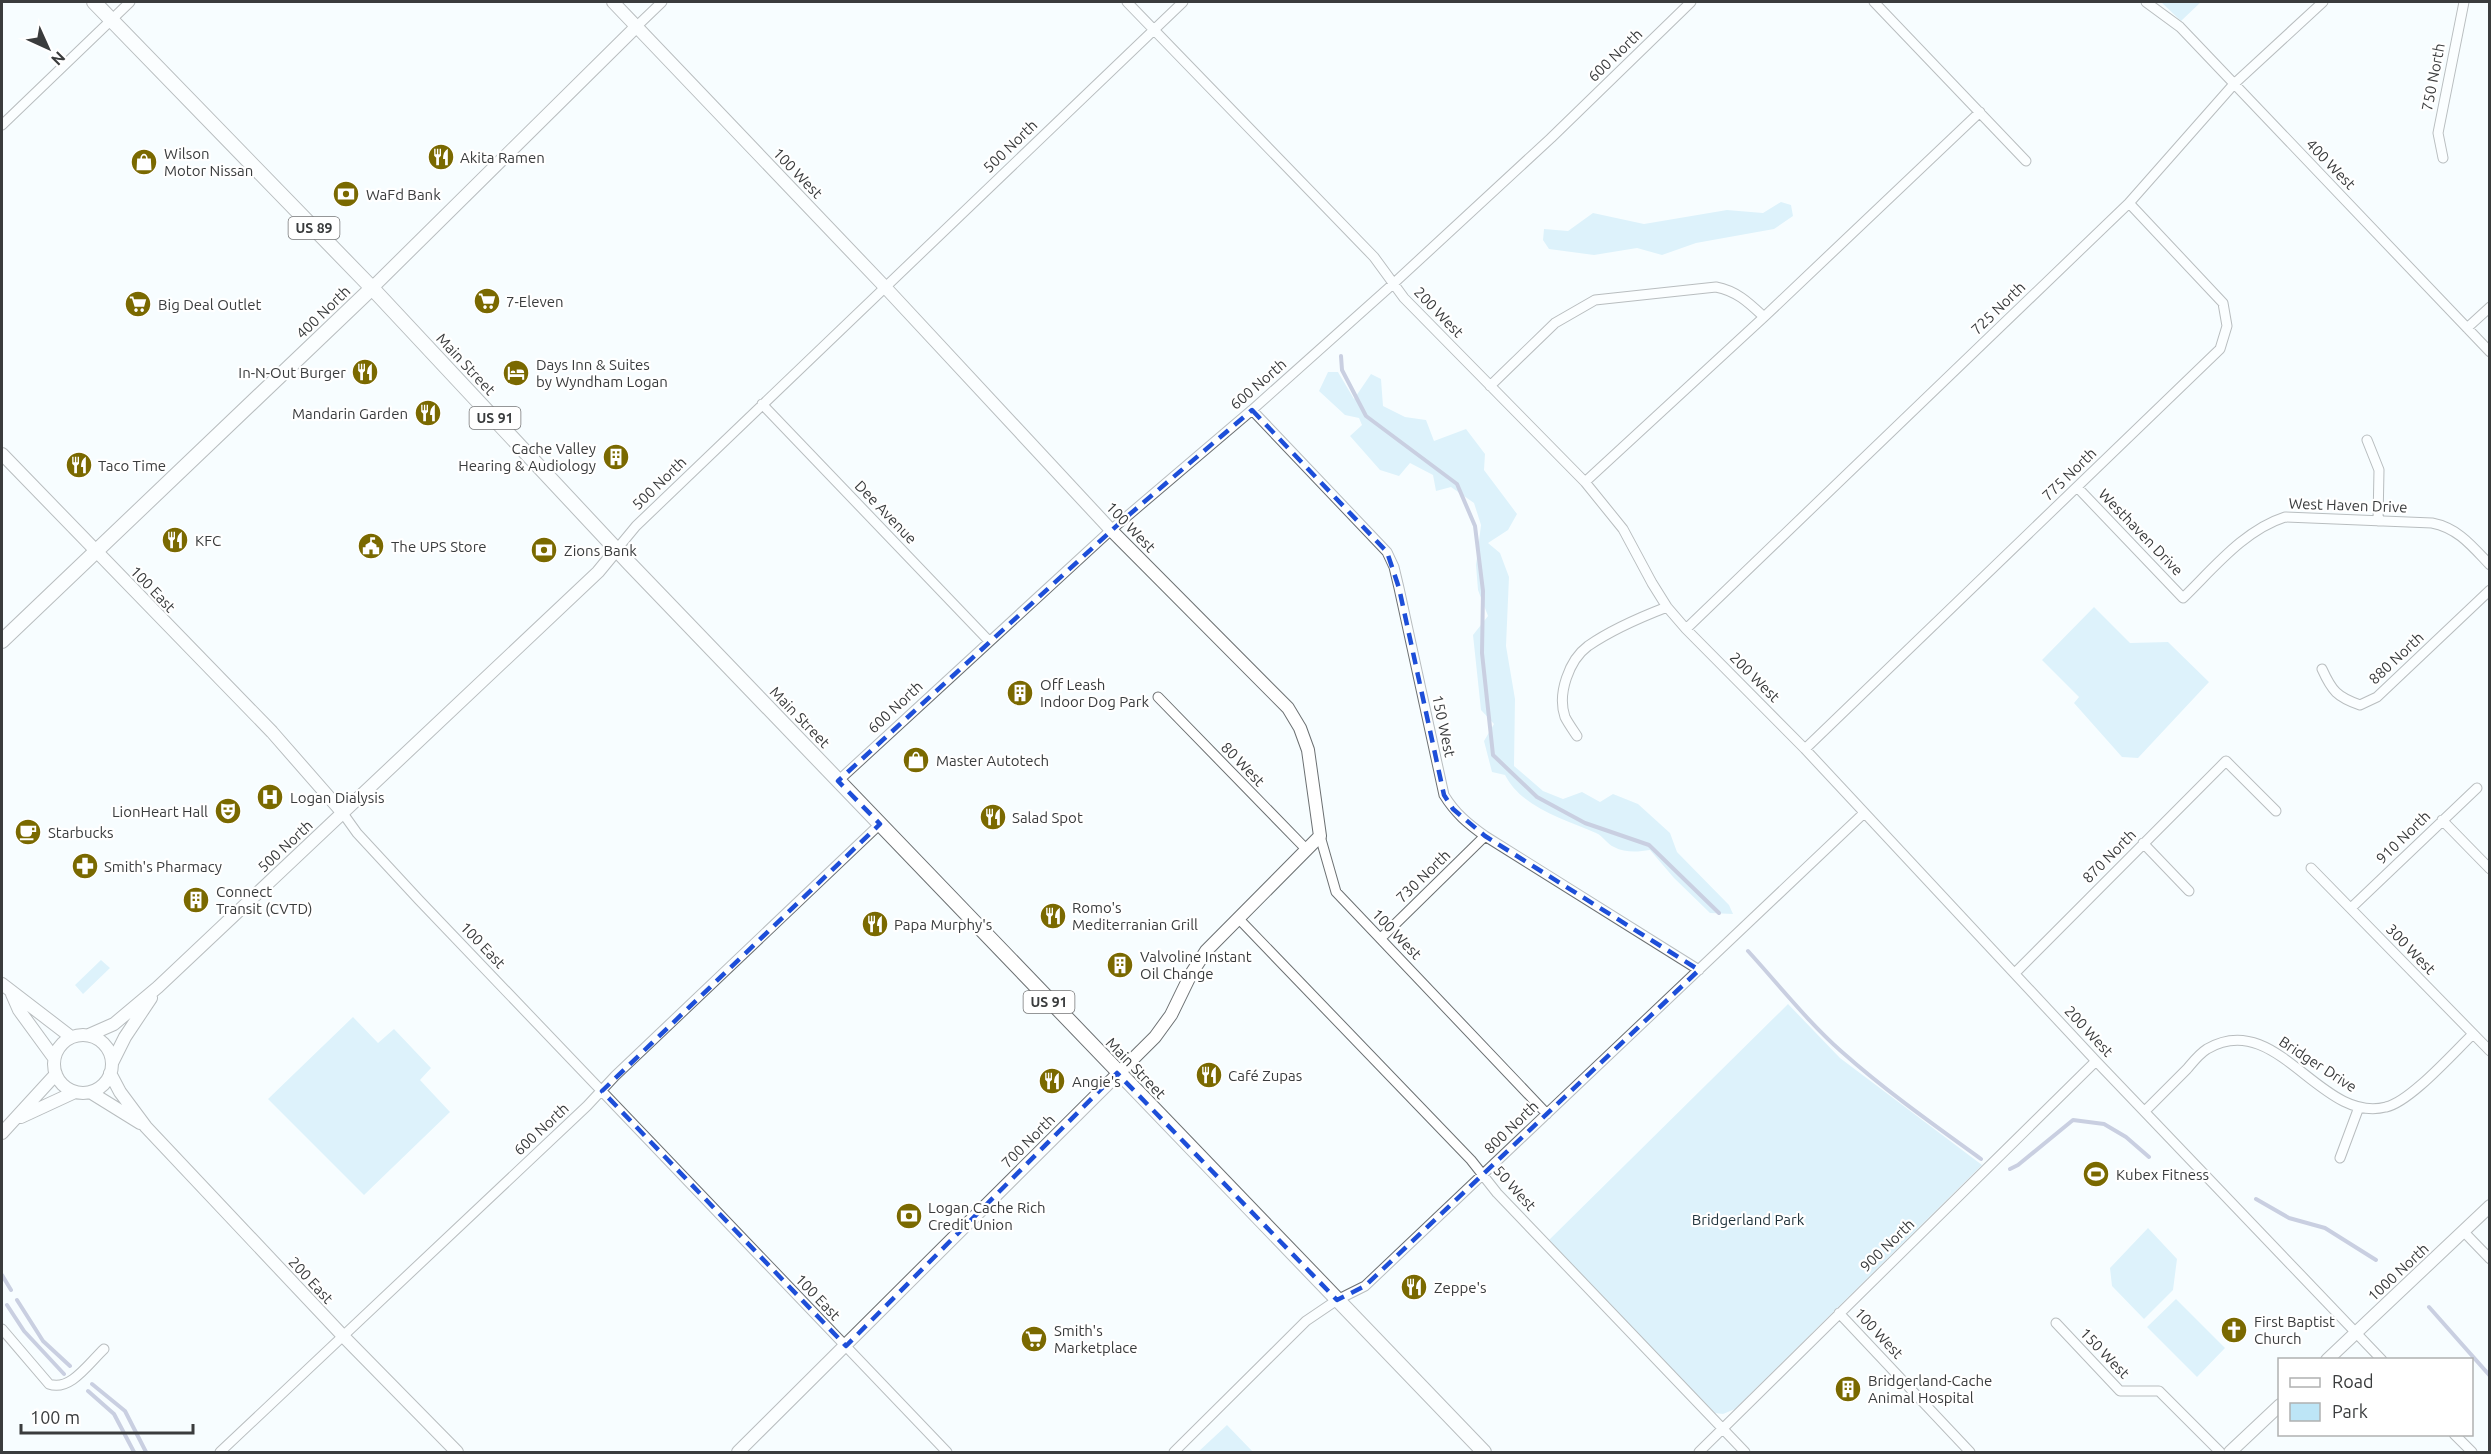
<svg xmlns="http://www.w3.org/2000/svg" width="2491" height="1454" viewBox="0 0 2491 1454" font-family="Ubuntu,sans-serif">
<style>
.green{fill:#bde5f6}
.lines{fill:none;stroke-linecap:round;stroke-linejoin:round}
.stream{stroke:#9198bc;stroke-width:4}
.street-casing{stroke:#6c7072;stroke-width:11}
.secondary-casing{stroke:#6c7072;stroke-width:14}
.primary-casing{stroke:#6c7072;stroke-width:16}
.street{stroke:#fff;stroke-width:9}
.secondary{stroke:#fff;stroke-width:12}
.primary{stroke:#fff;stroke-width:14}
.marked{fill:none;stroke:#1d4ed8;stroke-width:4.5;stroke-dasharray:12 8;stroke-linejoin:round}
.labels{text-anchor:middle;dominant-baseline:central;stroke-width:4.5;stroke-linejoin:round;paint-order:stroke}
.shield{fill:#fff;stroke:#757677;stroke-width:1.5}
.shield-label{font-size:14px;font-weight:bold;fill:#3a3c3d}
.street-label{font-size:15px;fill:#3a3c3d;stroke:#fff}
.poi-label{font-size:15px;fill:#3a3c3d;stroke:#fff;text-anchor:start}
.park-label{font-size:15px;fill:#1e323b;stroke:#fff}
</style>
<rect width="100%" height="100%" fill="#f7fdff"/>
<path class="green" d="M 2161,2 L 2201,2 L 2181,21 Z
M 1781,202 L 1791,205 L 1793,216 L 1774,229 L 1696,243 L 1662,255 L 1637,248 L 1594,255 L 1549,249 L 1543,240 L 1544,229 L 1568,231 L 1593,213 L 1644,224 L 1727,210 L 1763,213 Z
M 1328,372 L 1338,372 L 1354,399 L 1371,374 L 1381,379 L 1383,406 L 1405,417 L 1426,420 L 1434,441 L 1466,429 L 1485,454 L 1484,470 L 1517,514 L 1508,530 L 1488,543 L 1500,553 L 1509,577 L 1506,646 L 1515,699 L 1514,766 L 1543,791 L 1563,799 L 1582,792 L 1600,802 L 1613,794 L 1638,804 L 1670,833 L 1677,852 L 1729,905 L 1733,914 L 1710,913 L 1674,878 L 1650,850 C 1638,852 1625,853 1614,847 C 1607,844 1603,836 1596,833 C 1564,819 1522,808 1505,775 L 1492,772 L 1484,741 L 1494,724 L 1481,710 L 1473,635 L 1488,616 L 1478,590 L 1476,565 L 1481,525 L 1474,503 L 1451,487 L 1436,491 L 1433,475 L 1410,463 L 1399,476 L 1380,470 L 1350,436 L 1362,425 L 1359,418 L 1345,415 L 1319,391 Z
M 2094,607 L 2130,643 L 2168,642 L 2209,682 L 2138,758 L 2122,757 L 2074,703 L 2079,697 L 2042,660 Z
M 101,960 L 110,968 L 83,994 L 75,985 Z
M 1788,1004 L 1840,1058 L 1982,1165 L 1735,1409 L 1723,1414 L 1715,1413 L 1548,1241 Z
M 353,1017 L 378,1043 L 394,1029 L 431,1068 L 420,1080 L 450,1112 L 364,1195 L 268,1099 Z
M 2148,1228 L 2177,1259 L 2173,1290 L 2144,1319 L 2112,1286 L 2110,1268 Z
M 2176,1299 L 2225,1348 L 2197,1377 L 2147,1327 Z
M 1227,1425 L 1253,1452 L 1198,1452 Z"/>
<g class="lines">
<path class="stream" d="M 1341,356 L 1342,370 L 1366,416 L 1457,484 L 1475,526 L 1483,591 L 1482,653 L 1493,755 L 1537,797 L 1585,823 L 1649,845 L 1719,913
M 1748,951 C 1779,985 1808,1022 1842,1052 C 1886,1091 1934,1125 1981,1159
M 2010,1169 L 2018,1165 L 2073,1120 L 2104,1124 L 2126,1137 L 2149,1157
M 2256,1199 L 2289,1218 L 2325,1228 L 2376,1260
M 2,1275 L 11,1290
M 17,1300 L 43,1341 L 70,1366
M 7,1305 L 24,1331 L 64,1374
M 2429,1307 L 2490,1376
M 92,1384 L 125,1411 L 146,1452
M 88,1391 L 114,1414 L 134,1452"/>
<defs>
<path id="street" d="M 1127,2 L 1374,257 L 1404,298 L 1585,482 L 1623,529 L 1652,583 L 1667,607 L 1686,629 L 1805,749 L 2096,1061 L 2382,1360
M 1874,2 L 2026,161
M 2146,2 L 2180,27 L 2490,352
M 637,26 L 662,2
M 2,125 L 130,2
M 2443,158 L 2438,133 L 2464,2
M 2467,328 L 2490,307
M 1490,386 L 1555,323 L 1595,300 L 1716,287 C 1737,291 1749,303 1764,317
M 762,404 L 989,641
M 1252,410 L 1387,552 L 1394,567 L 1399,588 L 1444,795 C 1455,813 1468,824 1485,836 L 1699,970
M 2367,440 L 2379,470 L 2378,521
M 1585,482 L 1764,317 L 1980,112
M 2077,487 L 2183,598 C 2213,569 2244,530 2285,517 L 2432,523 C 2458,528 2472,546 2490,565
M 617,549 L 636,526 L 1183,2
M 1686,629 L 2129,203 L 2234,84 L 2323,2
M 2322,669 C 2332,691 2337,697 2360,705 L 2377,697 L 2490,590
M 1158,697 L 1307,850
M 1577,736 C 1573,730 1568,723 1565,717 C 1557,694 1569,660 1588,646 C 1611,630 1641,617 1667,607
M 1805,749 L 2220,349 L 2227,326 L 2223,303 L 2129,203
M 838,781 L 1111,530 L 1252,410 L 1393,284 L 1551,138 L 1691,2
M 342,812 L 357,833 L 419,900 L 947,1452
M 2442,820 L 2490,869
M 1320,836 L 1336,892 L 1547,1114
M 2143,843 L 2189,891
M 2311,868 L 2490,1051
M 2351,908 L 2477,788
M 1238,918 L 1471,1160 L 1497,1193 L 1745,1452
M 1381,938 L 1485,836
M 2015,973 L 2226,761 L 2276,811
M 2145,1111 C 2159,1097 2173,1083 2187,1069 C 2193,1062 2199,1054 2207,1049 C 2277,1008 2320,1124 2386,1107 C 2410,1102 2454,1052 2473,1034
M 2340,1158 L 2359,1107
M 2463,1231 L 2490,1259
M 1839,1313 L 1970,1452
M 2056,1323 L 2120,1391 L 2159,1391 L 2220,1452
M 2,1329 L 49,1384 C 70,1392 89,1363 104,1349
M 2454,1434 L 2472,1452
M 220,1452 L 587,1106 L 615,1076 L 880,824
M 1174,1452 L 1306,1321 L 1337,1300 L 1365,1286 L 1863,814
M 1699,1452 L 2096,1061"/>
<path id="secondary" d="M 613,2 L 885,287 L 1111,530 L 1288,708 L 1300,728 L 1308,750 L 1320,836 L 1206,951 L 1191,974 L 1171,1015 L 1155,1037 L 738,1452
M 372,288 L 637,26
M 2,454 L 272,732 L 342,812
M 2,984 L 71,1037
M 12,994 L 19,1010 L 54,1058
M 89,1035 L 114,1024 L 158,987 L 598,572 L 617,549
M54 1064a29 29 0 1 1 58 0a29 29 0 1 1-58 0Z
M 112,1063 L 125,1037 L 151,998
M 110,1073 L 120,1092 L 146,1127 L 344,1337 L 457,1452
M 90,1092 L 140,1123
M 21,1117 L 75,1092
M 2,1133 L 56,1074
M 2327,1360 L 2490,1206
M 2230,1452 L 2280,1405"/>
<path id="primary" d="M 94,2 L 372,288 L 630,564 L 1484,1452
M 2,641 L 372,288"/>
</defs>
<use href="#street" class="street-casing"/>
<use href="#secondary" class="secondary-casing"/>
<use href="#primary" class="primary-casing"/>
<use href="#street" class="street"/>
<use href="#secondary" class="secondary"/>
<use href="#primary" class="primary"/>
</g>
<path d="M0 0H2491V1454H0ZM 1252,410 L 1387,552 L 1399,588 L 1444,795 L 1453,809 L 1485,836 L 1699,970 L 1365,1286 L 1337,1300 L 1117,1073 L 846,1346 L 602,1091 L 880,824 L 838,781 L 1123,520 Z" fill="#f7fdff" fill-opacity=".55" fill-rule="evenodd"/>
<path class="marked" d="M 1252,410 L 1387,552 L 1399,588 L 1444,795 L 1453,809 L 1485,836 L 1699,970 L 1365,1286 L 1337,1300 L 1117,1073 L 846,1346 L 602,1091 L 880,824 L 838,781 L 1123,520 Z"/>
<defs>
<symbol id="restaurant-disc" viewBox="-11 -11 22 22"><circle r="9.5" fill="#7a6900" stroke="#fff"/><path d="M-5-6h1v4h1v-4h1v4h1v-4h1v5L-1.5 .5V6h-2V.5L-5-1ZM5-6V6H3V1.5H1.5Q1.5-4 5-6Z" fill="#fff"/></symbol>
<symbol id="shop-disc" viewBox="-11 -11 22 22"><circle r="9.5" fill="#7a6900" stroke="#fff"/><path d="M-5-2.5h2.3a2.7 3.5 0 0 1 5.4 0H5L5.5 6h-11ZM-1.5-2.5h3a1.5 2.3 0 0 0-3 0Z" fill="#fff"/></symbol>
<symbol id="bank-disc" viewBox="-11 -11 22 22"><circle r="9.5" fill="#7a6900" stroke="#fff"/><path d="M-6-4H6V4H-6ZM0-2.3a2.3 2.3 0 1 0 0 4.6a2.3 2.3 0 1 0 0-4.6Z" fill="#fff"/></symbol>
<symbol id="supermarket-disc" viewBox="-11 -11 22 22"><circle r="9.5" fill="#7a6900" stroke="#fff"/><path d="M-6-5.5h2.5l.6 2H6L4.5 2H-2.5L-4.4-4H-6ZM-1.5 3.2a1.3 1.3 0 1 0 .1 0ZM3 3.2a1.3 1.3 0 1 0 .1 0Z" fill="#fff"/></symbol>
<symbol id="hotel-disc" viewBox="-11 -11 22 22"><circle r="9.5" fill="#7a6900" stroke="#fff"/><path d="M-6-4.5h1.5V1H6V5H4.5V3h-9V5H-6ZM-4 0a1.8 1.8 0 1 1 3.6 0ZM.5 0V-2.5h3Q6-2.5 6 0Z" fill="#fff"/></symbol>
<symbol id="building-disc" viewBox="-11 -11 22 22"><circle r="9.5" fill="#7a6900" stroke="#fff"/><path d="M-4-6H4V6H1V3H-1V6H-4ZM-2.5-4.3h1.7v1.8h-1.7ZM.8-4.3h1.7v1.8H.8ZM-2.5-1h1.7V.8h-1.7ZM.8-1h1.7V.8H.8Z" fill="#fff"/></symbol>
<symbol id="civic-disc" viewBox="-11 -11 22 22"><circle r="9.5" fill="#7a6900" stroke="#fff"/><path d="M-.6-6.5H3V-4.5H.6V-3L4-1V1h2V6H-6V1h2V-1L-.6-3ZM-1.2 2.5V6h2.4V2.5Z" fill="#fff"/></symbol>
<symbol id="hospital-disc" viewBox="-11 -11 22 22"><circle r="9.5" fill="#7a6900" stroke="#fff"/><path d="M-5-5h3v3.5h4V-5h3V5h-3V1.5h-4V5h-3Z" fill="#fff"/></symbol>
<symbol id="theatre-disc" viewBox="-11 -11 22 22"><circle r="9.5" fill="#7a6900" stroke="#fff"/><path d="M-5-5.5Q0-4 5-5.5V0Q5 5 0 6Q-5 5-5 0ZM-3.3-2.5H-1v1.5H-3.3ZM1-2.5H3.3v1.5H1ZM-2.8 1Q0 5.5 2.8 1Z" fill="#fff"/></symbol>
<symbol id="cafe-disc" viewBox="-11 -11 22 22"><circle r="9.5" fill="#7a6900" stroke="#fff"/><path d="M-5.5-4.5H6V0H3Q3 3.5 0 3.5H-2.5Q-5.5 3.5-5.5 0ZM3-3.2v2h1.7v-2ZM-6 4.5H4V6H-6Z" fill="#fff"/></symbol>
<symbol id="pharmacy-disc" viewBox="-11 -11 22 22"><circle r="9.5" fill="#7a6900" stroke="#fff"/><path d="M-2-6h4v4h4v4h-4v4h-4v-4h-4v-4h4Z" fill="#fff"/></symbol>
<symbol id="stadium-disc" viewBox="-11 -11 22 22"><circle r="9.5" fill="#7a6900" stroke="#fff"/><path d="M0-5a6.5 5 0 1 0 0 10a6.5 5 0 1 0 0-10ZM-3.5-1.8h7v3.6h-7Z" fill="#fff"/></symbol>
<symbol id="church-disc" viewBox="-11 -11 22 22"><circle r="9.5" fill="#7a6900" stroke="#fff"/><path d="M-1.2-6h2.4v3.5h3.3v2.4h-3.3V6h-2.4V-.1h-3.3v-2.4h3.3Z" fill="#fff"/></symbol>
</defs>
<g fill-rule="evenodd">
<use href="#restaurant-disc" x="426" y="142" width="30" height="30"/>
<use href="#shop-disc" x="129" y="147" width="30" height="30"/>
<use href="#bank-disc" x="331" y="179" width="30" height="30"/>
<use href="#supermarket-disc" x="472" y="286" width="30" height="30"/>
<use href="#supermarket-disc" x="123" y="289" width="30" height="30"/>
<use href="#restaurant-disc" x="350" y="357" width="30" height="30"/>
<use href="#hotel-disc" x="501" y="358" width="30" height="30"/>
<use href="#restaurant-disc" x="413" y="398" width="30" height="30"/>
<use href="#building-disc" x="601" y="442" width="30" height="30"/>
<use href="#restaurant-disc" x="64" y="450" width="30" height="30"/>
<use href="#restaurant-disc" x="160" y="525" width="30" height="30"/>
<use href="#civic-disc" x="356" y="531" width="30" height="30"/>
<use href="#bank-disc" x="529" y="535" width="30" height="30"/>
<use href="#building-disc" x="1005" y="678" width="30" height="30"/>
<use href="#shop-disc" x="901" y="745" width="30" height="30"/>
<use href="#hospital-disc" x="255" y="782" width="30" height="30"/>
<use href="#theatre-disc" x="213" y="796" width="30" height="30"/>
<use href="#restaurant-disc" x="978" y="802" width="30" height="30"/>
<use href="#cafe-disc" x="13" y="817" width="30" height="30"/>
<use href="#pharmacy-disc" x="70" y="851" width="30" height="30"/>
<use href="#building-disc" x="181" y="885" width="30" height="30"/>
<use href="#restaurant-disc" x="1038" y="901" width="30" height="30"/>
<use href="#restaurant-disc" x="860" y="909" width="30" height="30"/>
<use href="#building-disc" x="1105" y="950" width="30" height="30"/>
<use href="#restaurant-disc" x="1194" y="1060" width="30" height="30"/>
<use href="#restaurant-disc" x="1037" y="1066" width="30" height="30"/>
<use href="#stadium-disc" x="2081" y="1159" width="30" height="30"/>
<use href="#bank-disc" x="894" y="1201" width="30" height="30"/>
<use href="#restaurant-disc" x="1399" y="1272" width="30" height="30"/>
<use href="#church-disc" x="2219" y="1315" width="30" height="30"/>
<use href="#supermarket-disc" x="1019" y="1324" width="30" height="30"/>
<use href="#building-disc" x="1833" y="1374" width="30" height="30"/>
</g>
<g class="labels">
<g class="shield">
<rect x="288.5" y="217" width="51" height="22" rx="4.5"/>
<rect x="469.5" y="407" width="51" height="22" rx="4.5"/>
<rect x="1023.5" y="991" width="51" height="22" rx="4.5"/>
</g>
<g class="shield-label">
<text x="314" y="228">US 89</text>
<text x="495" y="418">US 91</text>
<text x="1049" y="1002">US 91</text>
</g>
<g class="street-label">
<text transform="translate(1615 55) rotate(-44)">600 North</text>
<text transform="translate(2433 77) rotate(-79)">750 North</text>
<text transform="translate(1010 146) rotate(-44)">500 North</text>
<text transform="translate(2331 164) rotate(46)">400 West</text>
<text transform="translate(798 173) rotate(46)">100 West</text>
<text transform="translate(1998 308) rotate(-44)">725 North</text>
<text transform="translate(323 312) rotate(-44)">400 North</text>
<text transform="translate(1439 312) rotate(46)">200 West</text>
<text transform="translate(466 364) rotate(47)">Main Street</text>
<text transform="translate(1258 384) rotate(-41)">600 North</text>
<text transform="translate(2069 474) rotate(-44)">775 North</text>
<text transform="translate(659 483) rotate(-44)">500 North</text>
<text transform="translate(2348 505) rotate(2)">West Haven Drive</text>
<text transform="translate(886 512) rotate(46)">Dee Avenue</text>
<text transform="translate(1131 527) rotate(46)">100 West</text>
<text transform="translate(2141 532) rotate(46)">Westhaven Drive</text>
<text transform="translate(153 589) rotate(46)">100 East</text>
<text transform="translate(2396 658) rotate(-43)">880 North</text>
<text transform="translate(1755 677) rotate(45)">200 West</text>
<text transform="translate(895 707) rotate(-43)">600 North</text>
<text transform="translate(800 717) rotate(46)">Main Street</text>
<text transform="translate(1444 726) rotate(78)">150 West</text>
<text transform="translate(1243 764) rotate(46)">80 West</text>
<text transform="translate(2403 837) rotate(-44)">910 North</text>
<text transform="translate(285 846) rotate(-43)">500 North</text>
<text transform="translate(2109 856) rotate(-45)">870 North</text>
<text transform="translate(1423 876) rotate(-44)">730 North</text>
<text transform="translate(1397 934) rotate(46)">100 West</text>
<text transform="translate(483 945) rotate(46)">100 East</text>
<text transform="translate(2411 949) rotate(46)">300 West</text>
<text transform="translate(2089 1031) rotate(47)">200 West</text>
<text transform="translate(2318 1064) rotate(33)">Bridger Drive</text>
<text transform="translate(1136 1068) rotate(46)">Main Street</text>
<text transform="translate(1511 1127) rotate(-44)">800 North</text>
<text transform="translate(541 1129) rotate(-43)">600 North</text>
<text transform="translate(1028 1141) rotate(-45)">700 North</text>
<text transform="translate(1515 1188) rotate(48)">50 West</text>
<text transform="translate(1887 1245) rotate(-44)">900 North</text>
<text transform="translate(2398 1272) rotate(-43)">1000 North</text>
<text transform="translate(311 1280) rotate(47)">200 East</text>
<text transform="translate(818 1297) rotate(46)">100 East</text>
<text transform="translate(1879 1333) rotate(47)">100 West</text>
<text transform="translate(2105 1353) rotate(46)">150 West</text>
</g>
<g class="poi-label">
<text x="164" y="153">Wilson<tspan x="164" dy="17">Motor Nissan</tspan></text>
<text x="460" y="157">Akita Ramen</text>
<text x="366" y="194">WaFd Bank</text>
<text x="506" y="301">7-Eleven</text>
<text x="158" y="304">Big Deal Outlet</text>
<text x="536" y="364">Days Inn &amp; Suites<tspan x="536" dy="17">by Wyndham Logan</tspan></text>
<text x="346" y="372" text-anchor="end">In-N-Out Burger</text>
<text x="408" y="413" text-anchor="end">Mandarin Garden</text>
<text x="596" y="448" text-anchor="end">Cache Valley<tspan x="596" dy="17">Hearing &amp; Audiology</tspan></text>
<text x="98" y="465">Taco Time</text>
<text x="195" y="540">KFC</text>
<text x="391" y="546">The UPS Store</text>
<text x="564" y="550">Zions Bank</text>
<text x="1040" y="684">Off Leash<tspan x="1040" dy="17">Indoor Dog Park</tspan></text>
<text x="936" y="760">Master Autotech</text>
<text x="290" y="797">Logan Dialysis</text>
<text x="208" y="811" text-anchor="end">LionHeart Hall</text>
<text x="1012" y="817">Salad Spot</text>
<text x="48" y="832">Starbucks</text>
<text x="104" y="866">Smith's Pharmacy</text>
<text x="216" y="891">Connect<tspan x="216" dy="17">Transit (CVTD)</tspan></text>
<text x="1072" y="907">Romo's<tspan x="1072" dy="17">Mediterranian Grill</tspan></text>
<text x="894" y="924">Papa Murphy's</text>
<text x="1140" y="956">Valvoline Instant<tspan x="1140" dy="17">Oil Change</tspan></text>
<text x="1228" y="1075">Café Zupas</text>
<text x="1072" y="1081">Angie's</text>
<text x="2116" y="1174">Kubex Fitness</text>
<text x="928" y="1207">Logan Cache Rich<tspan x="928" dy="17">Credit Union</tspan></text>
<text x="1434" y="1287">Zeppe's</text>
<text x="2254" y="1321">First Baptist<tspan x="2254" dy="17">Church</tspan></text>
<text x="1054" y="1330">Smith's<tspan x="1054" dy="17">Marketplace</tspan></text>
<text x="1868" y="1380">Bridgerland-Cache<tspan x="1868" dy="17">Animal Hospital</tspan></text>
</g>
<g class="park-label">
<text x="1748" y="1219">Bridgerland Park</text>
</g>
</g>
<rect width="2491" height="1454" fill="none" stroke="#3a3c3d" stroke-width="6"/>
<rect x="2278" y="1358" width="195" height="78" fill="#ffffff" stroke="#b0b1b1" stroke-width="1.5"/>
<rect x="2290" y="1378" width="30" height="9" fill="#ffffff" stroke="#b0b1b1" stroke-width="1.5"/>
<text x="2332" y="1388" font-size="18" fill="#3a3c3d">Road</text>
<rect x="2290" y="1403" width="30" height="18" fill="#bde5f6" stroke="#b0b1b1" stroke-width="1.5"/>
<text x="2332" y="1418" font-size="18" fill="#3a3c3d">Park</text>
<g transform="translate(48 48) rotate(135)" stroke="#ffffff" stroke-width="4.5" paint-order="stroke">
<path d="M0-4.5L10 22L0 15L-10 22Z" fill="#3a3c3d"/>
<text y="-9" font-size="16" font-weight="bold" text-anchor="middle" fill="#3a3c3d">N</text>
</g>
<path d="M21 1424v9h172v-9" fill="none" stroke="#3a3c3d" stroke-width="3"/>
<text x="30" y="1424" font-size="18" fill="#3a3c3d" stroke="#ffffff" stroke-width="4.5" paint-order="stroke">100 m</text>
</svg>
